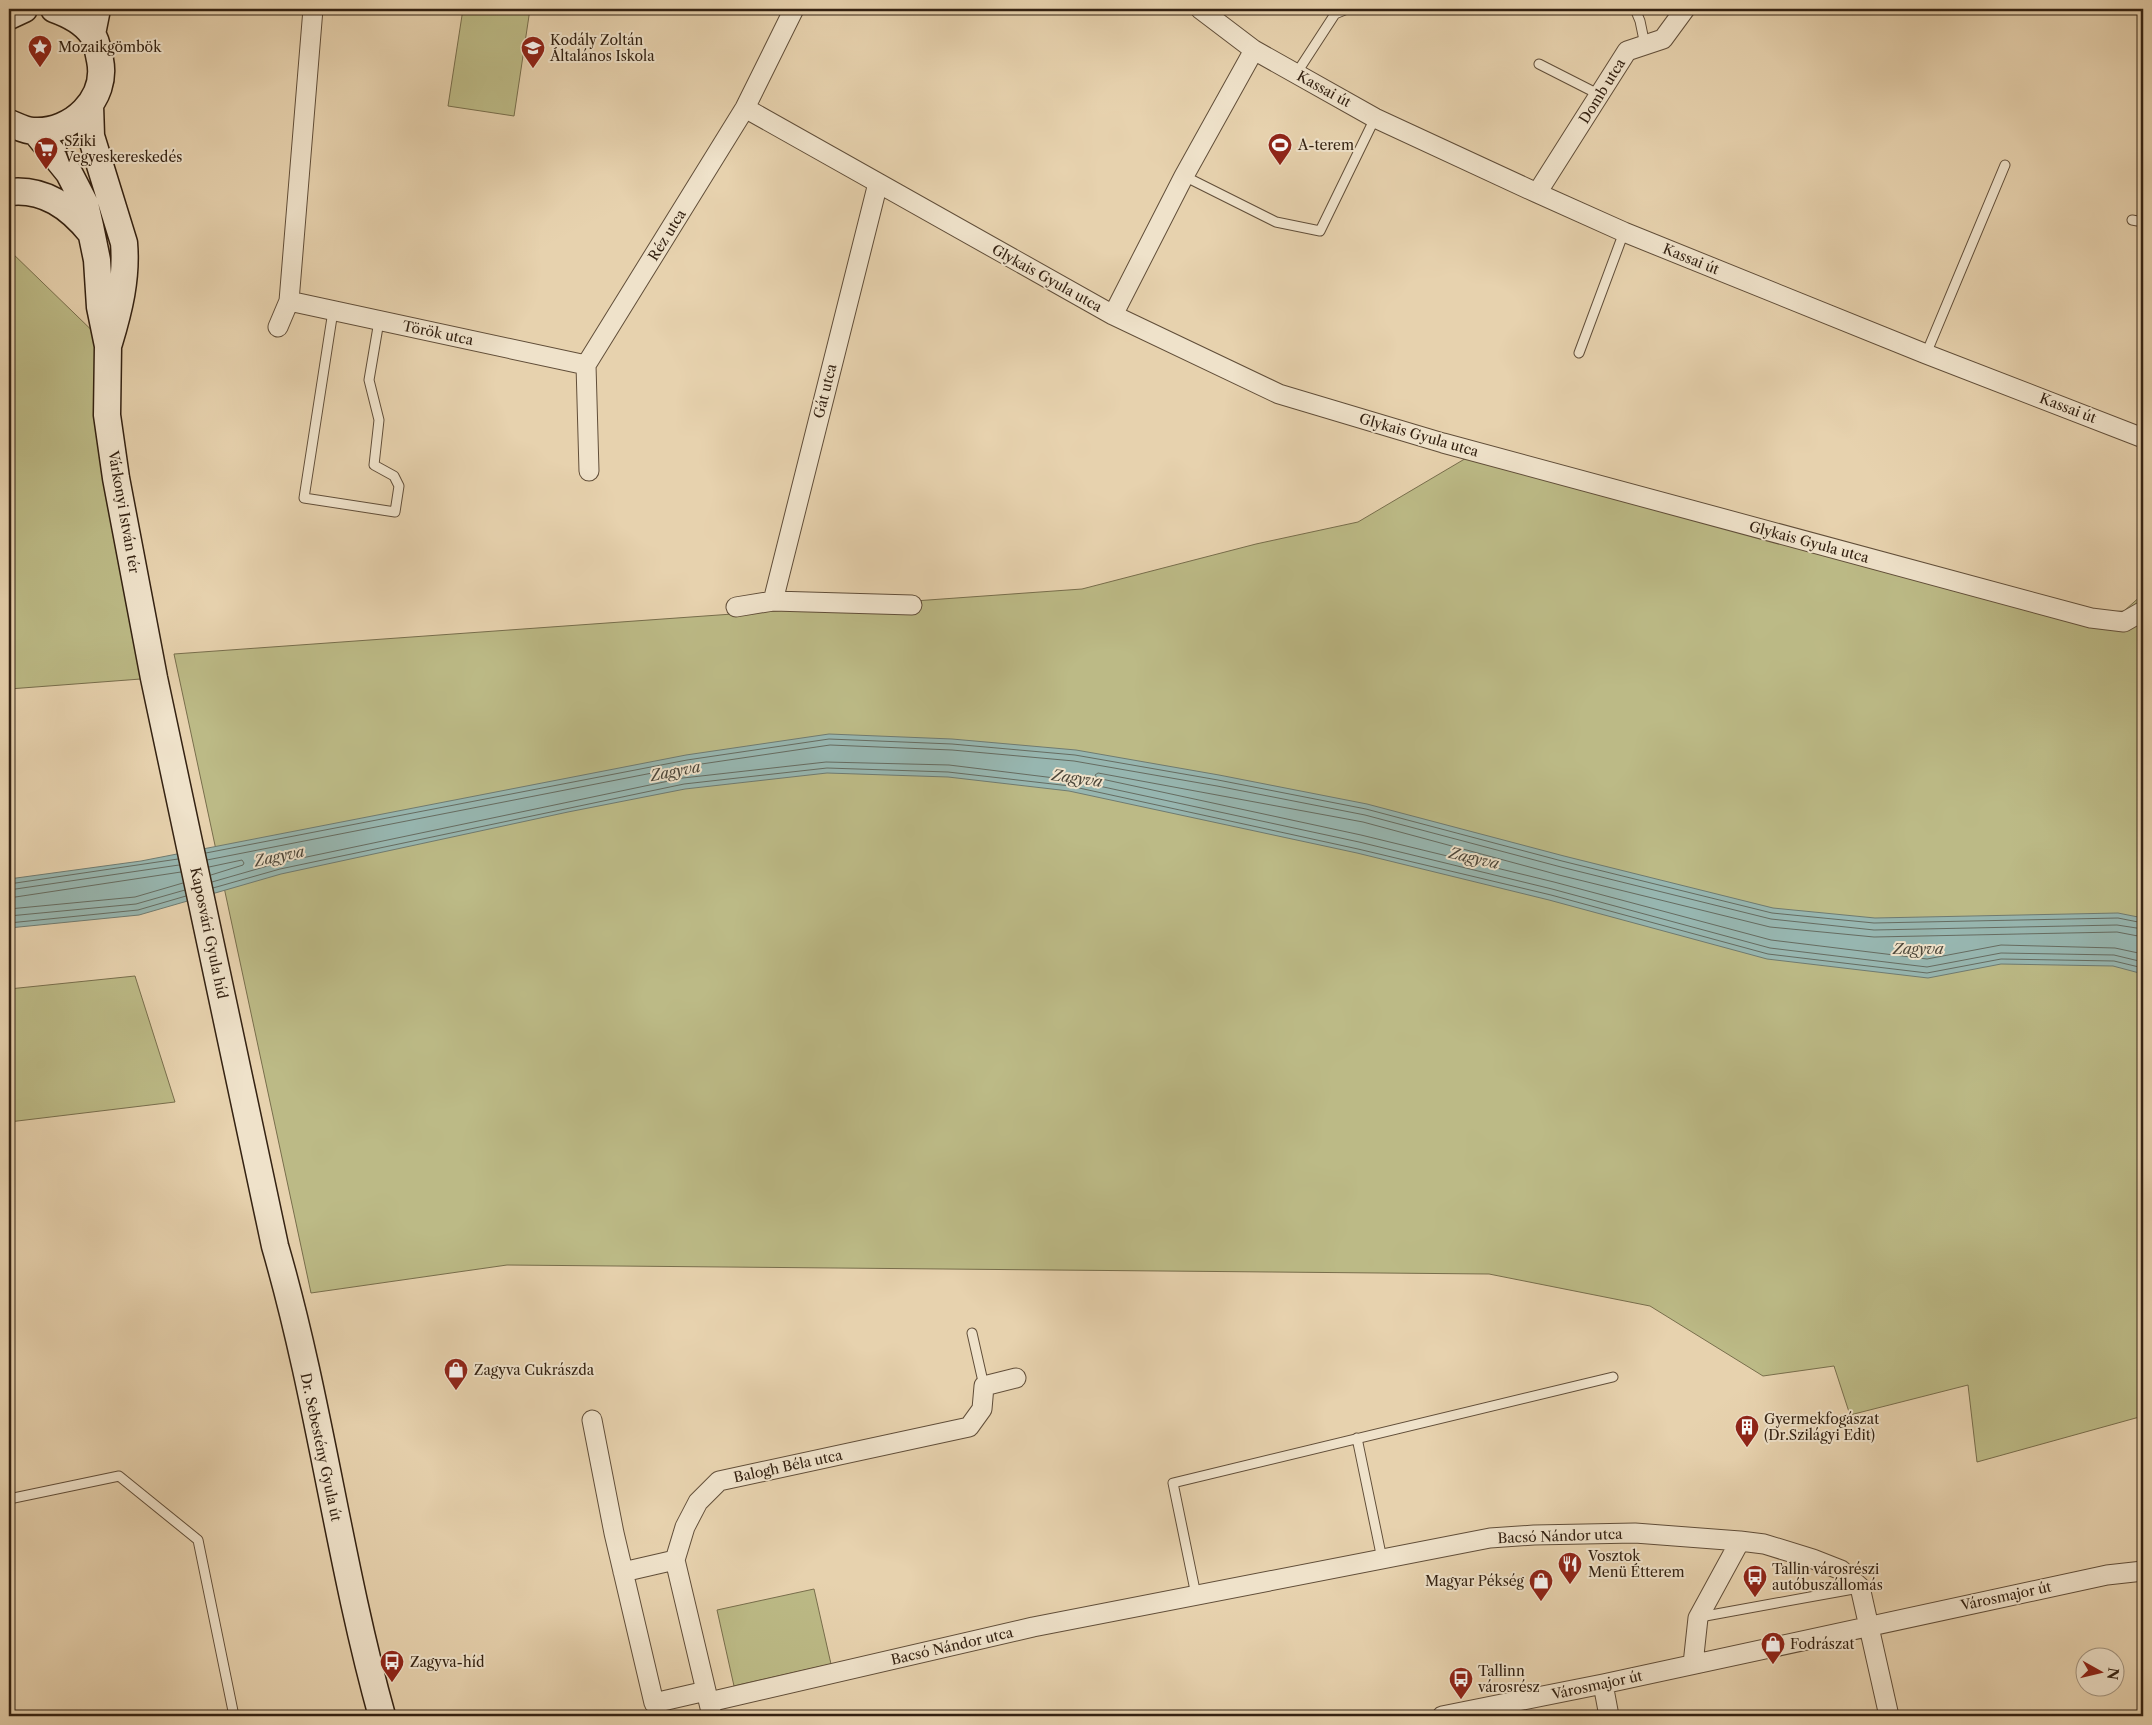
<svg xmlns="http://www.w3.org/2000/svg" width="2152" height="1725" viewBox="0 0 2152 1725" font-family="'Libre Caslon Text',serif">
<style>
.green{fill:#bcba86;stroke:#786e4c}
.water{fill:#97b6b0;stroke:#6f7b71}
.lines{fill:none;stroke-linecap:round;stroke-linejoin:round}
.shore{stroke:#666c61;stroke-width:1}
.lane-casing{stroke:#614e39;stroke-width:11}
.street-casing{stroke:#614e39;stroke-width:21}
.secondary-casing{stroke:#342212;stroke-width:29}
.lane{stroke:#efe2ca;stroke-width:9}
.street{stroke:#efe2ca;stroke-width:19}
.secondary{stroke:#efe2ca;stroke-width:26}
.labels{text-anchor:middle;dominant-baseline:central;stroke-width:4;stroke-linejoin:round;paint-order:stroke}
.poi-label{font-size:14px;fill:#342212;stroke:#efe2ca;text-anchor:start}
.street-label{font-size:14px;fill:#342212;stroke:#efe2ca}
.water-label{font-size:15px;font-style:italic;fill:#4d473a;stroke:#efe2ca}
</style>
<rect width="100%" height="100%" fill="#e7d2ae"/>
<filter id="stains"><feTurbulence type="fractalNoise" baseFrequency=".004" numOctaves="4"/><feColorMatrix values="0 0 0 0 .2 0 0 0 0 .09 0 0 0 0 .02 0 0 0 .5 -.17"/></filter>
<radialGradient id="worn" r=".72"><stop offset=".6" stop-color="#630" stop-opacity="0"/><stop offset="1" stop-color="#630" stop-opacity=".3"/></radialGradient>
<path class="green" d="M 463,9 L 530,9 L 514,116 L 448,106 Z
M 9,250 L 108,346 L 154,678 L 9,689 Z
M 1468,457 L 2087,613 L 2124,611 L 2143,594 L 2143,1416 L 1977,1462 L 1968,1385 L 1850,1415 L 1834,1366 L 1763,1376 L 1650,1306 L 1489,1274 L 507,1265 L 311,1293 L 174,654 L 1082,589 L 1256,544 L 1358,522 Z
M 135,976 L 175,1102 L 9,1122 L 9,989 Z
M 814,1589 L 831,1664 L 734,1686 L 717,1610 Z"/>
<path class="water" d="M 829,734 L 952,739 L 1076,750 L 1219,775 L 1367,804 L 1564,856 L 1773,908 L 1875,918 L 2118,913 L 2143,918 L 2143,974 L 2113,966 L 2001,964 L 1928,978 L 1767,959 L 1549,900 L 1357,853 L 1069,791 L 948,777 L 827,773 L 685,789 L 568,812 L 281,874 L 139,915 L 9,928 L 9,879 L 141,861 L 686,755 Z"/>
<g class="lines">
<path class="shore" d="M 206,853 L 687,760 L 829,739 L 952,744 L 1075,755 L 1218,780 L 1366,809 L 1562,861 L 1772,913 L 1874,923 L 2118,918 L 2143,923
M 207,860 L 688,766 L 830,745 L 952,750 L 1074,761 L 1217,786 L 1365,815 L 1561,867 L 1771,919 L 1874,930 L 2117,925 L 2143,929
M 209,867 L 242,860 L 244,863 L 243,865 L 211,875
M 212,882 L 278,863 L 683,778 L 826,762 L 949,765 L 1071,780 L 1359,842 L 1552,889 L 1770,948 L 1927,967 L 2001,953 L 2114,955 L 2143,962
M 9,884 L 178,859
M 213,888 L 280,869 L 684,784 L 827,768 L 948,772 L 1070,786 L 1358,849 L 1551,895 L 1768,954 L 1927,973 L 2001,959 L 2114,961 L 2143,968
M 9,890 L 179,865
M 9,898 L 181,872
M 9,909 L 135,897 L 183,883
M 9,916 L 136,904 L 185,890
M 9,923 L 138,910 L 186,896
M 2143,937 L 2117,932 L 1874,937 L 1770,927 L 1559,875 L 1363,822 L 1098,773 L 1095,775 L 1097,778 L 1361,835 L 1554,882 L 1771,940 L 1927,959 L 2001,945 L 2115,948 L 2143,954"/>
<defs>
<path id="lane" d="M 1635,9 L 1640,21 L 1645,45
M 1539,64 L 1600,95
M 1296,74 L 1335,14 L 1347,9
M 1184,176 L 1276,222 L 1320,231 L 1375,118
M 2132,220 L 2143,222
M 333,311 L 304,498 L 395,512 L 399,486 L 394,476 L 374,465 L 379,420 L 369,380 L 379,321
M 1579,353 L 1624,232
M 1926,354 L 2005,165
M 972,1333 L 984,1386
M 1357,1438 L 1382,1559
M 9,1499 L 119,1476 L 198,1540 L 234,1716
M 1196,1595 L 1173,1483 L 1613,1377
M 1700,1617 L 1859,1588"/>
<path id="street" d="M 1200,9 L 1254,50 L 1375,118 L 1537,193 L 1624,232 L 1926,354 L 2143,438
M 745,108 L 1113,315 L 1279,394 L 1443,443 L 2091,618 L 2124,622 L 2143,611
M 878,183 L 773,601 L 912,605
M 1537,193 L 1627,51 L 1663,39 L 1685,9
M 289,301 L 586,365
M 1113,315 L 1184,176 L 1254,50
M 278,327 L 289,301 L 313,9
M 589,471 L 586,365 L 745,108 L 794,9
M 736,607 L 773,601
M 592,1420 L 614,1533 L 654,1703 L 706,1691
M 623,1572 L 675,1560
M 1693,1664 L 1698,1618 L 1740,1541
M 1603,1684 L 1609,1716
M 709,1702 L 1033,1627 L 1490,1538 L 1534,1535 L 1635,1533 L 1740,1541 L 1764,1544 L 1813,1559 L 1841,1570 L 1860,1587 L 1889,1716
M 712,1716 L 675,1560 L 685,1527 L 698,1502 L 719,1481 L 969,1427 L 982,1409 L 984,1386 L 1016,1378
M 1442,1716 L 1603,1684 L 2107,1575 L 2143,1571"/>
<path id="secondary" d="M 9,16 L 24,9
M 92,34 L 97,9
M 90,105 L 91,136 L 124,243 C 127,278 119,310 109,343
M 9,123 C 17,126 25,131 34,131 C 72,133 108,99 100,60 C 98,51 97,41 92,34 C 83,21 68,14 54,9
M 35,131 L 69,173 L 85,204 L 90,226 L 97,260 L 100,307 L 108,346 L 107,415 L 116,478 L 154,678 L 275,1246 C 320,1401 339,1562 382,1716
M 9,192 C 44,188 70,207 91,233"/>
</defs>
<use href="#lane" class="lane-casing"/>
<use href="#street" class="street-casing"/>
<use href="#secondary" class="secondary-casing"/>
<use href="#lane" class="lane"/>
<use href="#street" class="street"/>
<use href="#secondary" class="secondary"/>
</g>
<defs>
<symbol id="sight-pin" viewBox="-11 -11 22 30"><path d="M0 17L-7.5 6A9.5 9.5 0 1 1 7.5 6Z" fill="#8f2418" stroke="#efe2ca"/><path d="M0-6L1.8-2.2L6-1.7L2.9 1.2L3.7 5.4L0 3.3L-3.7 5.4L-2.9 1.2L-6-1.7L-1.8-2.2Z" fill="#fff"/></symbol>
<symbol id="school-pin" viewBox="-11 -11 22 30"><path d="M0 17L-7.5 6A9.5 9.5 0 1 1 7.5 6Z" fill="#8f2418" stroke="#efe2ca"/><path d="M0-5L7-2L0 1L-7-2ZM-4 1L0 2.5L4 1V4Q0 6-4 4Z" fill="#fff"/></symbol>
<symbol id="stadium-pin" viewBox="-11 -11 22 30"><path d="M0 17L-7.5 6A9.5 9.5 0 1 1 7.5 6Z" fill="#8f2418" stroke="#efe2ca"/><path d="M0-5a6.5 5 0 1 0 0 10a6.5 5 0 1 0 0-10ZM-3.5-1.8h7v3.6h-7Z" fill="#fff"/></symbol>
<symbol id="supermarket-pin" viewBox="-11 -11 22 30"><path d="M0 17L-7.5 6A9.5 9.5 0 1 1 7.5 6Z" fill="#8f2418" stroke="#efe2ca"/><path d="M-6-5.5h2.5l.6 2H6L4.5 2H-2.5L-4.4-4H-6ZM-1.5 3.2a1.3 1.3 0 1 0 .1 0ZM3 3.2a1.3 1.3 0 1 0 .1 0Z" fill="#fff"/></symbol>
<symbol id="shop-pin" viewBox="-11 -11 22 30"><path d="M0 17L-7.5 6A9.5 9.5 0 1 1 7.5 6Z" fill="#8f2418" stroke="#efe2ca"/><path d="M-5-2.5h2.3a2.7 3.5 0 0 1 5.4 0H5L5.5 6h-11ZM-1.5-2.5h3a1.5 2.3 0 0 0-3 0Z" fill="#fff"/></symbol>
<symbol id="building-pin" viewBox="-11 -11 22 30"><path d="M0 17L-7.5 6A9.5 9.5 0 1 1 7.5 6Z" fill="#8f2418" stroke="#efe2ca"/><path d="M-4-6H4V6H1V3H-1V6H-4ZM-2.5-4.3h1.7v1.8h-1.7ZM.8-4.3h1.7v1.8H.8ZM-2.5-1h1.7V.8h-1.7ZM.8-1h1.7V.8H.8Z" fill="#fff"/></symbol>
<symbol id="restaurant-pin" viewBox="-11 -11 22 30"><path d="M0 17L-7.5 6A9.5 9.5 0 1 1 7.5 6Z" fill="#8f2418" stroke="#efe2ca"/><path d="M-5-6h1v4h1v-4h1v4h1v-4h1v5L-1.5 .5V6h-2V.5L-5-1ZM5-6V6H3V1.5H1.5Q1.5-4 5-6Z" fill="#fff"/></symbol>
<symbol id="bus-pin" viewBox="-11 -11 22 30"><path d="M0 17L-7.5 6A9.5 9.5 0 1 1 7.5 6Z" fill="#8f2418" stroke="#efe2ca"/><path d="M-5-6H5V4H4V6H2V4H-2V6H-4V4H-5ZM-3.5-4V0h7V-4ZM-3.5 1.2v1.5H-2V1.2ZM2 1.2v1.5H3.5V1.2Z" fill="#fff"/></symbol>
</defs>
<g fill-rule="evenodd">
<use href="#sight-pin" x="26" y="33" width="28" height="38"/>
<use href="#school-pin" x="519" y="34" width="28" height="38"/>
<use href="#stadium-pin" x="1266" y="131" width="28" height="38"/>
<use href="#supermarket-pin" x="32" y="135" width="28" height="38"/>
<use href="#shop-pin" x="442" y="1356" width="28" height="38"/>
<use href="#building-pin" x="1733" y="1413" width="28" height="38"/>
<use href="#restaurant-pin" x="1556" y="1550" width="28" height="38"/>
<use href="#bus-pin" x="1741" y="1563" width="28" height="38"/>
<use href="#shop-pin" x="1527" y="1567" width="28" height="38"/>
<use href="#shop-pin" x="1759" y="1630" width="28" height="38"/>
<use href="#bus-pin" x="378" y="1648" width="28" height="38"/>
<use href="#bus-pin" x="1447" y="1665" width="28" height="38"/>
</g>
<g class="labels">
<g class="poi-label">
<text x="550" y="40">Kodály Zoltán<tspan x="550" dy="16">Általános Iskola</tspan></text>
<text x="58" y="47">Mozaikgömbök</text>
<text x="64" y="141">Sziki<tspan x="64" dy="16">Vegyeskereskedés</tspan></text>
<text x="1298" y="145">A-terem</text>
<text x="474" y="1370">Zagyva Cukrászda</text>
<text x="1764" y="1419">Gyermekfogászat<tspan x="1764" dy="16">(Dr.Szilágyi Edit)</tspan></text>
<text x="1588" y="1556">Vosztok<tspan x="1588" dy="16">Menü Étterem</tspan></text>
<text x="1772" y="1569">Tallin városrészi<tspan x="1772" dy="16">autóbuszállomás</tspan></text>
<text x="1524" y="1581" text-anchor="end">Magyar Pékség</text>
<text x="1790" y="1644">Fodrászat</text>
<text x="410" y="1662">Zagyva-híd</text>
<text x="1478" y="1671">Tallinn<tspan x="1478" dy="16">városrész</tspan></text>
</g>
<g class="street-label">
<text transform="translate(1324 89) rotate(29)">Kassai út</text>
<text transform="translate(1602 91) rotate(-58)">Domb utca</text>
<text transform="translate(667 235) rotate(-58)">Réz utca</text>
<text transform="translate(1691 259) rotate(22)">Kassai út</text>
<text transform="translate(1047 278) rotate(29)">Glykais Gyula utca</text>
<text transform="translate(438 333) rotate(12)">Török utca</text>
<text transform="translate(825 391) rotate(-76)">Gát utca</text>
<text transform="translate(2068 408) rotate(21)">Kassai út</text>
<text transform="translate(1419 435) rotate(16)">Glykais Gyula utca</text>
<text transform="translate(124 512) rotate(80)">Várkonyi István tér</text>
<text transform="translate(1809 542) rotate(15)">Glykais Gyula utca</text>
<text transform="translate(209 933) rotate(78)">Kaposvári Gyula híd</text>
<text transform="translate(321 1447) rotate(78)">Dr. Sebestény Gyula út</text>
<text transform="translate(788 1466) rotate(-12)">Balogh Béla utca</text>
<text transform="translate(1560 1536) rotate(-2)">Bacsó Nándor utca</text>
<text transform="translate(2006 1596) rotate(-12)">Városmajor út</text>
<text transform="translate(952 1646) rotate(-13)">Bacsó Nándor utca</text>
<text transform="translate(1597 1685) rotate(-12)">Városmajor út</text>
</g>
<g class="water-label">
<text transform="translate(675 771) rotate(-11)">Zagyva</text>
<text transform="translate(1077 778) rotate(8)">Zagyva</text>
<text transform="translate(279 856) rotate(-12)">Zagyva</text>
<text transform="translate(1474 858) rotate(13)">Zagyva</text>
<text x="1918" y="948">Zagyva</text>
</g>
</g>
<rect width="2152" height="1725" fill="none" stroke="#e7d2ae" stroke-width="30"/>
<rect x="10" y="10" width="2132" height="1705" fill="none" stroke="#342212" stroke-width="2.5"/>
<rect x="15" y="15" width="2122" height="1695" fill="none" stroke="#342212"/>
<g transform="translate(2100 1672) rotate(98)"><circle r="24" fill="#efe2ca" stroke="#a49580"/>
<path d="M0-4L9 19L0 12L-9 19Z" fill="#8f2418"/>
<text y="-8" font-size="14" font-weight="bold" text-anchor="middle" fill="#342212">N</text>
</g>
<rect width="100%" height="100%" filter="url(#stains)"/>
<rect width="100%" height="100%" fill="url(#worn)"/>
</svg>
